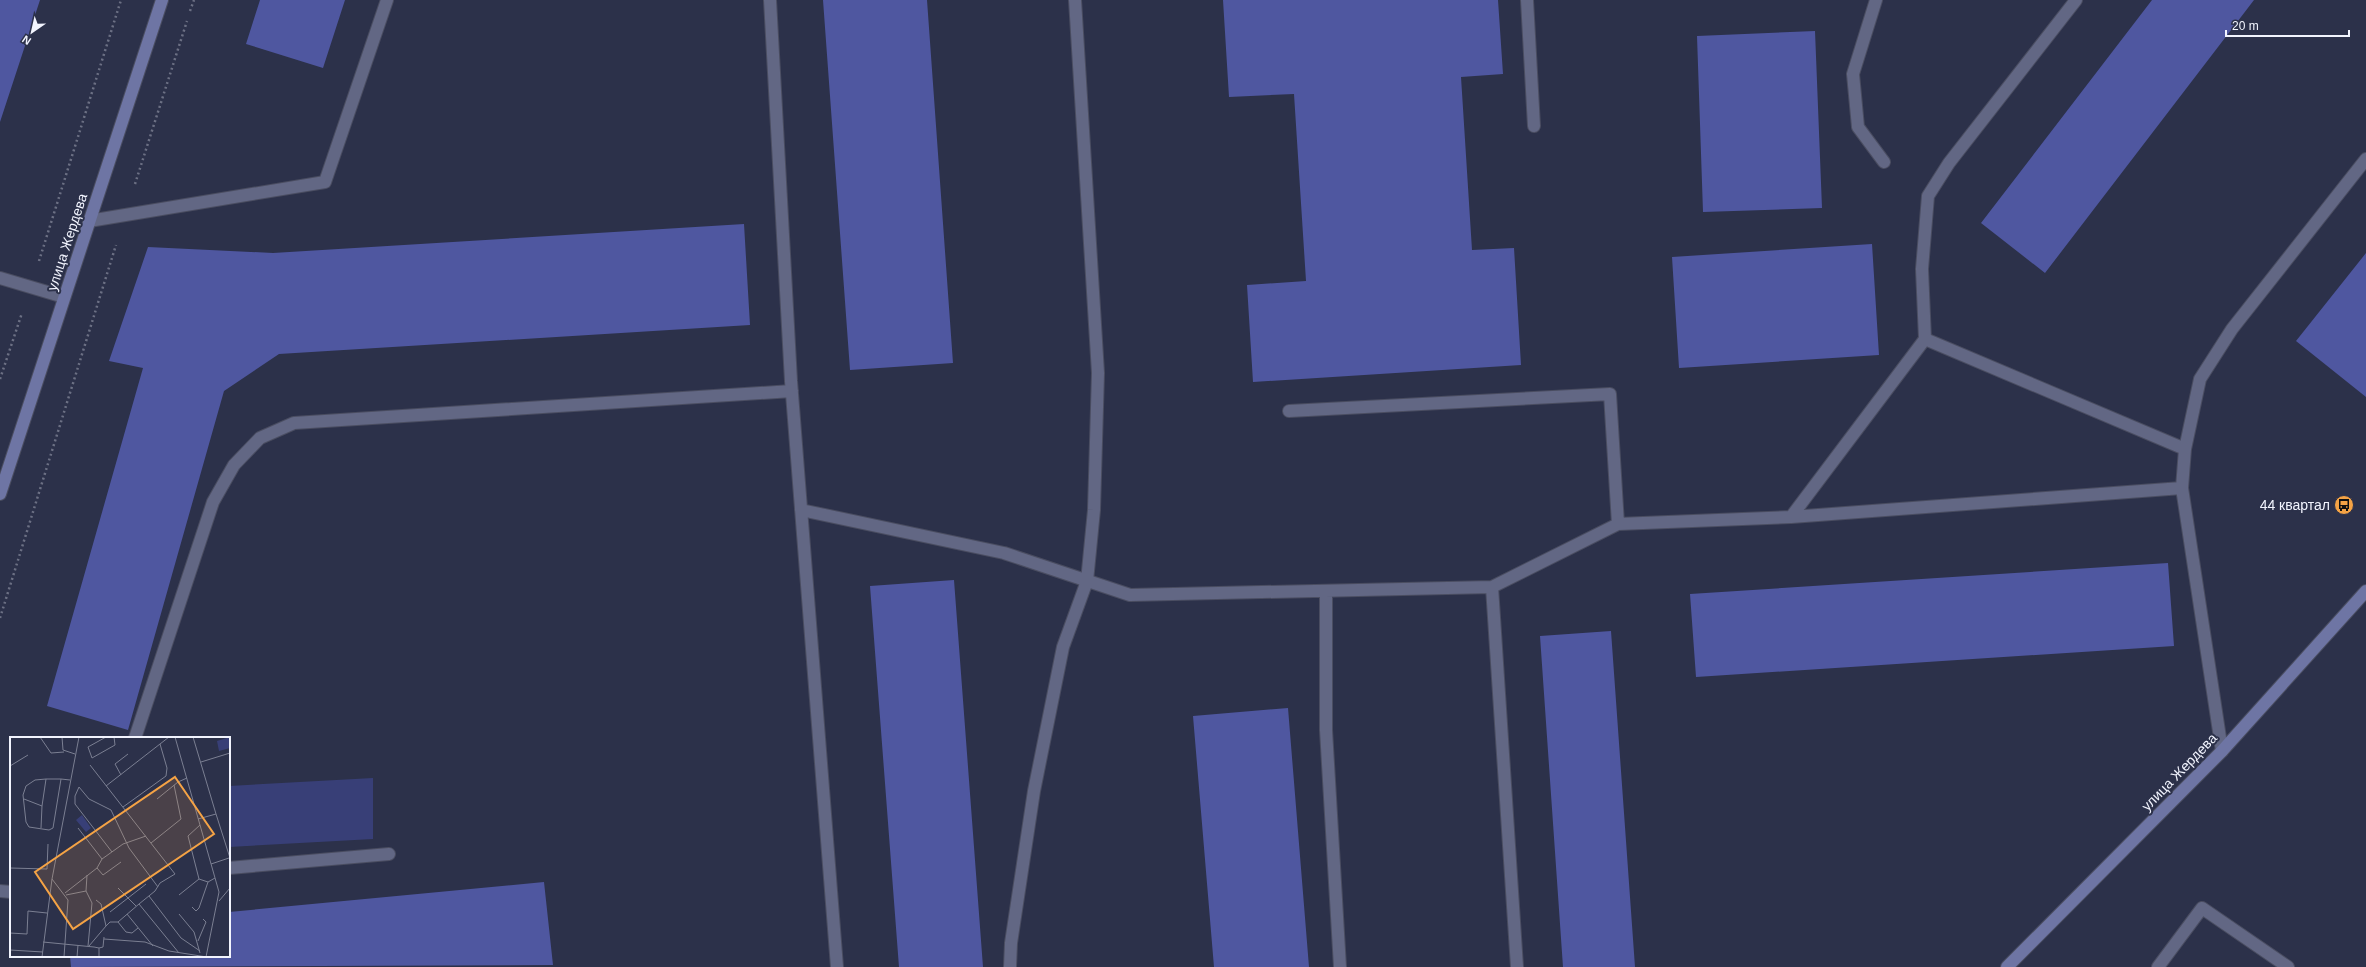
<svg xmlns="http://www.w3.org/2000/svg" width="2366" height="967" viewBox="0 0 2366 967" font-family="Arial,sans-serif">
<style>
.green{fill:#383f77}
.building{fill:#4f57a0}
.lines{fill:none;stroke-linecap:round;stroke-linejoin:round}
.lane-casing{stroke:#4a4d61;stroke-width:14}
.secondary-casing{stroke:#4a4d61;stroke-width:14}
.path{stroke:#6c7084;stroke-width:2.5;stroke-dasharray:2 3;stroke-linecap:butt}
.lane{stroke:#626784;stroke-width:12}
.secondary{stroke:#6e75a4;stroke-width:12}
.labels{text-anchor:middle;dominant-baseline:central;stroke-width:4;stroke-linejoin:round;paint-order:stroke}
.street-label{font-size:14px;fill:#f2f4fe;stroke:#2c314a}
.poi-label{font-size:14px;fill:#f2f4fe;stroke:#2c314a;text-anchor:end}
.inset-road{fill:none;stroke:#7b7f92;stroke-width:1}
.view{fill:#f5a345;fill-opacity:0.15;stroke:#f5a345;stroke-width:2}
.inset-edge{fill:none;stroke:#f2f4fe;stroke-width:2}
</style>
<rect width="100%" height="100%" fill="#2c314a"/>
<path class="green" d="M 373,778 L 373,839 L 229,847 L 229,786 Z"/>
<path class="building" d="M 0,0 L 40,0 L 0,122 Z
M 260,0 L 345,0 L 323,68 L 246,44 Z
M 823,0 L 927,0 L 953,363 L 850,370 Z
M 1223,0 L 1498,0 L 1503,74 L 1461,77 L 1472,250 L 1514,248 L 1521,365 L 1253,382 L 1247,285 L 1306,281 L 1294,94 L 1229,97 Z
M 2152,0 L 2254,0 L 2045,273 L 1981,223 Z
M 1815,31 L 1822,208 L 1703,212 L 1697,36 Z
M 744,224 L 750,325 L 279,354 L 224,391 L 128,730 L 47,706 L 143,368 L 109,361 L 148,247 L 273,253 Z
M 1872,244 L 1879,355 L 1679,368 L 1672,257 Z
M 2366,253 L 2366,397 L 2296,341 Z
M 2168,563 L 2174,646 L 1696,677 L 1690,594 Z
M 954,580 L 983,967 L 899,967 L 870,586 Z
M 1611,631 L 1635,967 L 1563,967 L 1540,636 Z
M 1288,708 L 1309,967 L 1214,967 L 1193,716 Z
M 544,882 L 553,965 L 71,967 L 70,956 L 229,956 L 229,912 Z"/>
<g class="lines">
<defs>
<path id="lane" d="M 770,0 L 791,381 L 837,967
M 1527,0 L 1534,126
M 1876,0 L 1853,74 L 1858,127 L 1884,162
M 89,221 L 325,182 L 387,0
M 0,278 L 64,297
M 1925,339 L 2185,449
M 1289,411 L 1610,394 L 1618,524
M 801,510 L 1004,553 L 1130,595 L 1492,587 L 1618,524 L 1791,517 L 2182,488
M 1791,517 L 1925,339 L 1922,269 L 1928,196 L 1949,163 L 2076,0
M 1492,587 L 1517,967
M 1326,591 L 1326,730 L 1340,967
M 135,738 L 213,502 L 234,465 L 260,438 L 294,423 L 792,391
M 2222,751 L 2182,488 L 2185,449 L 2200,379 L 2232,329 L 2366,159
M 229,868 L 389,854
M 0,891 L 11,892
M 1010,967 L 1011,943 L 1034,791 L 1063,647 L 1087,581 L 1094,510 L 1098,373 L 1075,0
M 2158,967 L 2202,908 L 2288,967"/>
<path id="secondary" d="M 0,494 L 162,0
M 2007,967 L 2222,751 L 2366,591"/>
</defs>
<use href="#lane" class="lane-casing"/>
<use href="#secondary" class="secondary-casing"/>
<path class="path" d="M 190,11 L 194,0
M 135,184 L 187,21
M 39,261 L 121,0
M 0,379 L 22,313
M 0,618 L 116,245"/>
<use href="#lane" class="lane"/>
<use href="#secondary" class="secondary"/>
</g>
<defs>
<symbol id="bus-disc" viewBox="-11 -11 22 22"><circle r="9.5" fill="#f5a345" stroke="#2c314a"/><path d="M-5-6H5V4H4V6H2V4H-2V6H-4V4H-5ZM-3.5-4V0h7V-4ZM-3.5 1.2v1.5H-2V1.2ZM2 1.2v1.5H3.5V1.2Z" fill="#111"/></symbol>
</defs>
<g fill-rule="evenodd">
<use href="#bus-disc" x="2333" y="494" width="22" height="22"/>
</g>
<g class="labels">
<g class="street-label">
<text transform="translate(67 242) rotate(-72)">улица Жердева</text>
<text transform="translate(2179 772) rotate(-46)">улица Жердева</text>
</g>
<g class="poi-label">
<text x="2330" y="505">44 квартал</text>
</g>
</g>
<g transform="translate(10 737)">
<rect width="220" height="220" fill="#2c314a"/>
<path d="M 220,0 L 220,11 L 209,14 L 207,4 ZM 72,78 L 81,91 L 76,95 L 66,83 Z" fill="#383f77"/>
<path class="inset-road" d="M 30,0 L 41,16 L 54,15M 52,0 L 53,13 L 65,17M 96,0 L 78,10 L 82,21 L 105,8 L 104,0M 165,0 L 209,155 L 196,220M 183,0 L 206,77M 191,25 L 220,16M 80,28 L 165,137 L 150,146 L 145,154 L 129,167M 0,29 L 18,18M 111,38 L 105,27 L 118,17M 51,42 L 43,91 L 39,93 L 19,90 L 16,85 L 13,58 L 16,49 L 25,43 L 36,42 L 51,42 L 60,43M 96,49 L 159,0M 14,62 L 32,69 L 31,91M 147,62 L 168,45 L 177,41M 32,69 L 36,42M 113,70 L 156,39 L 157,31 L 150,7M 188,82 L 206,77 L 220,121M 68,91 L 92,122M 141,106 L 171,82 L 164,48M 102,115 L 65,67 L 65,59 L 69,50 L 79,62 L 101,73 L 119,111 L 148,150M 201,127 L 219,121M 0,131 L 37,132 L 38,107M 87,131 L 93,138 L 111,125M 77,138 L 76,154 L 82,166 L 78,209M 42,142 L 58,163 L 54,220M 189,142 L 178,99 L 190,88M 108,151 L 126,169M 55,156 L 87,131 L 92,122 L 113,107 L 136,99M 56,158 L 76,154M 169,158 L 189,142 L 198,145M 139,159 L 171,201 L 190,214M 209,164 L 220,151M 182,170 L 186,174 L 189,171 L 198,145 L 205,141M 100,175 L 136,147M 117,177 L 143,209M 169,177 L 184,195 L 190,216M 108,185 L 116,195 L 122,196 L 128,191M 96,189 L 100,185 L 108,185 L 129,167 L 169,216M 0,196 L 17,197 L 18,174 L 37,176M 94,202 L 135,205 L 159,214 L 197,220M 188,204 L 196,185 L 193,182M 33,205 L 84,210 L 89,211 L 89,220M 79,209 L 96,189 L 91,167 L 86,163M 89,211 L 93,210 L 94,200M 0,213 L 33,215M 32,220 L 42,142 L 69,0M 67,220 L 68,208"/>
<path class="view" d="M 165,40 L 204,97 L 63,192 L 25,135 Z"/>
<rect width="220" height="220" class="inset-edge"/>
</g>
<g transform="translate(32 32) rotate(214)" stroke="#2c314a" stroke-width="3" paint-order="stroke">
<path d="M0-3L7 15L0 10L-7 15Z" fill="#f2f4fe"/>
<text y="-6" font-size="11" font-weight="bold" text-anchor="middle" fill="#f2f4fe">N</text>
</g>
<path d="M2226 30v6h123v-6" fill="none" stroke="#f2f4fe" stroke-width="2"/>
<text x="2232" y="30" font-size="12" fill="#f2f4fe" stroke="#2c314a" stroke-width="3" paint-order="stroke">20 m</text>
</svg>
